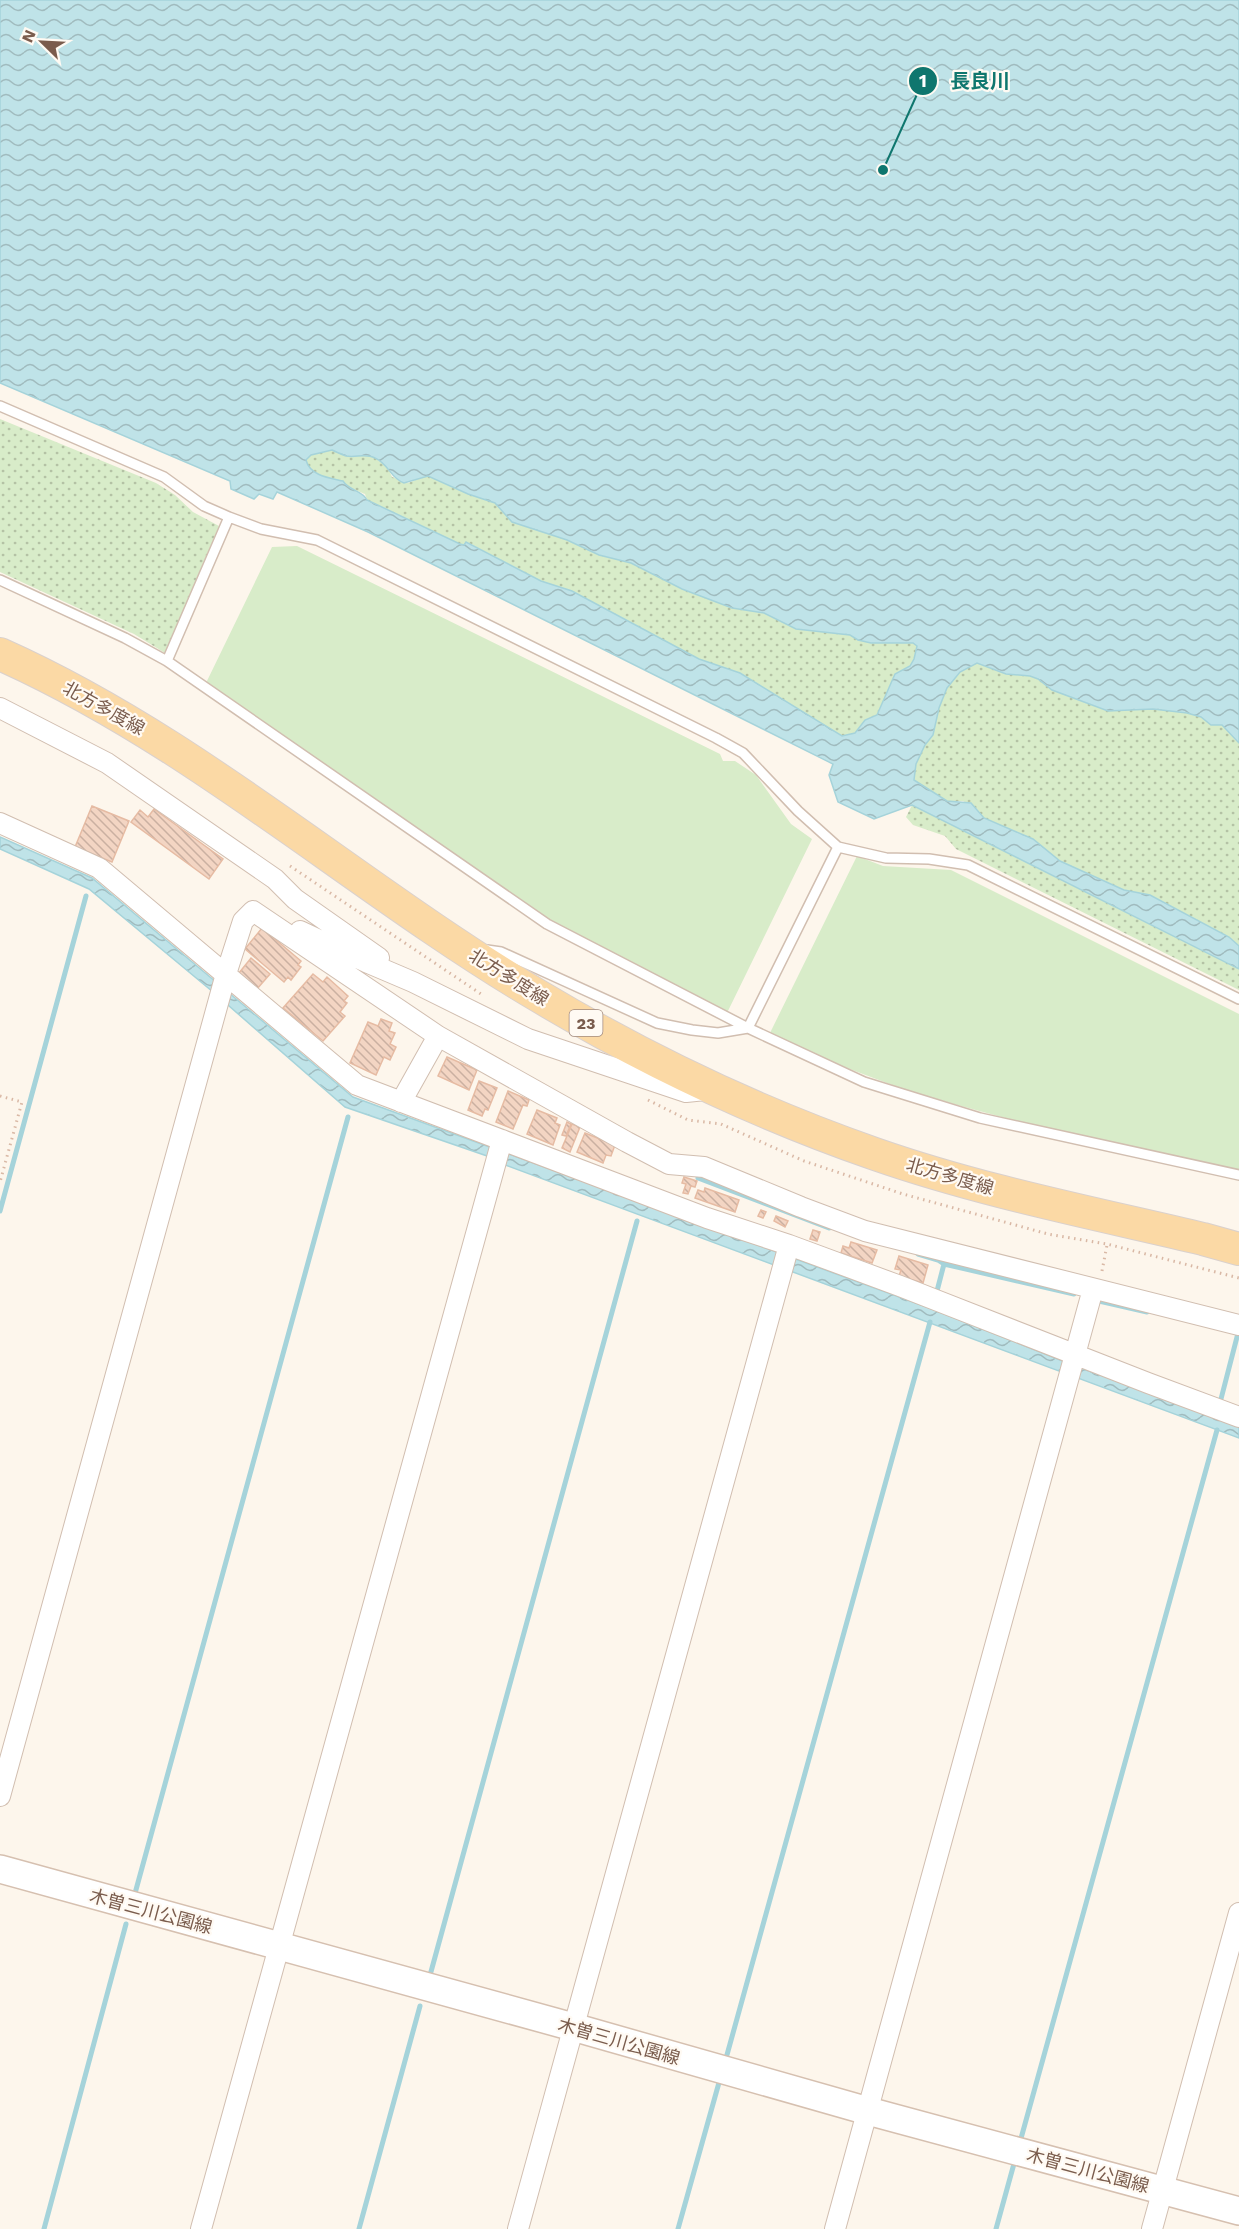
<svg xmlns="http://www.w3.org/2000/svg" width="1239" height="2229" viewBox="0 0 1239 2229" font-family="'Work Sans','Noto Sans JP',sans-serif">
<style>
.grass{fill:url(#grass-dots)}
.park{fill:#d8ecc9}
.water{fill:url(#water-waves);stroke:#a5d3da;stroke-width:1.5;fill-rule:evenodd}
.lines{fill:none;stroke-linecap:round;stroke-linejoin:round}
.stream{stroke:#a5d3da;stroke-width:5}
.building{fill:url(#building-back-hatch);stroke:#e6bba3;stroke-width:1.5}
.lane-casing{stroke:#d1beb0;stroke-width:12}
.street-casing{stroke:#d1beb0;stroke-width:22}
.secondary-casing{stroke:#d6c0b0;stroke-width:30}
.primary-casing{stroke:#dad1cd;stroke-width:34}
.path{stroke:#d9b8a5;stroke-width:3;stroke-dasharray:1.5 4.5;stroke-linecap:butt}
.lane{stroke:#fff;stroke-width:9}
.street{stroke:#fff;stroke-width:20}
.secondary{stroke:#fff;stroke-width:27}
.primary{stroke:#fbd9a5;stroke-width:32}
.labels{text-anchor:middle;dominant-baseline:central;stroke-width:4.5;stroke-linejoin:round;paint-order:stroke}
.shield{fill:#fffaf3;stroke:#a28b7f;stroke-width:1.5}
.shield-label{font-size:16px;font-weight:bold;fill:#7a5c4d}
.street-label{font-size:18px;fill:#7a5c4d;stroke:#fffaf3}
.leader{fill:none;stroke:#0f766e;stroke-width:2}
.callout-dot{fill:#0f766e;stroke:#fffaf3;stroke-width:2}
.mark-label{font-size:18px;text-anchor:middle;font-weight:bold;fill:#fff}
.callout-label{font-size:20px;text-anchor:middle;font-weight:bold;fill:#0f766e;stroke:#fffaf3;stroke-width:4.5;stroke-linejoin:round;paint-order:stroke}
</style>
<defs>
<pattern id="grass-dots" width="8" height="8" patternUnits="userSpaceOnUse" patternTransform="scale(1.5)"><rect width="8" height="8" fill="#d8ecc9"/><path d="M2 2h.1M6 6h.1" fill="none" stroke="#b4c2a5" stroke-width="1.8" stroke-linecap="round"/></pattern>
<pattern id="water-waves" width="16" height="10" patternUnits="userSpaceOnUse" patternTransform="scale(1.5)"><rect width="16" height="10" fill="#bfe3e8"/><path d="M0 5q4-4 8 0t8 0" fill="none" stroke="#a0bbbe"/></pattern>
<pattern id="building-back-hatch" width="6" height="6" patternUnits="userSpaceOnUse" patternTransform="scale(1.5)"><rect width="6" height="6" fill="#f3d5c3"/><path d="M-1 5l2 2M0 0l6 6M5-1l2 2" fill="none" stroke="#cab0a1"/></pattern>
</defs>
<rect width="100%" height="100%" fill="#fdf6ec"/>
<path class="grass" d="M 0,419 L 156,483 L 175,495 L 193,512 L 219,526 L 165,653 L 134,634 L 0,572 Z
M 332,450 L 346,456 L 364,455 L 374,457 L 388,468 L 392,477 L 408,483 L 428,475 L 468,494 L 495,503 L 512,522 L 567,540 L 599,555 L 631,563 L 682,589 L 732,608 L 764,613 L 796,629 L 850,635 L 858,640 L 871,643 L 913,643 L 917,645 L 914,659 L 910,666 L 895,674 L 877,715 L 865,720 L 855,733 L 842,736 L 740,673 L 699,659 L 572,591 L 541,581 L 467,542 L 464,545 L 460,544 L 367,500 L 365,494 L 314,473 L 308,467 L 306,461 L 311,455 Z
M 977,663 L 1006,674 L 1030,676 L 1038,679 L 1052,690 L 1108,711 L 1153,709 L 1187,713 L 1201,717 L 1211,725 L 1222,725 L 1239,743 L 1239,946 L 1229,937 L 1150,895 L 1124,890 L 1060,861 L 1033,839 L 984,818 L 977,809 L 963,801 L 947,801 L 916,783 L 914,780 L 916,764 L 925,745 L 933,735 L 939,708 L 947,688 L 960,672 Z
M 912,805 L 1239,969 L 1239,990 L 956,849 L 945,836 L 913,825 L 906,817 Z"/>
<path class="park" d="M 297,546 L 720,754 L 723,761 L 735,761 L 756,775 L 791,824 L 812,839 L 726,1015 L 626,964 L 549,919 L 206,683 L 272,547 Z
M 857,856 L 883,866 L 951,870 L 1239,1014 L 1239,1172 C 1137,1149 1034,1128 934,1098 C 877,1082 823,1058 769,1035 Z"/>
<path class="water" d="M 0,0 L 1239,0 L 1239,743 L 1222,725 L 1211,725 L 1201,717 L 1187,713 L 1153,709 L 1108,711 L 1052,690 L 1038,679 L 1030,676 L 1006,674 L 977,663 L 960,672 L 947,688 L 939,708 L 933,735 L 925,745 L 916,764 L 914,780 L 947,801 L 971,803 L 984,818 L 1033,839 L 1060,861 L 1124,890 L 1150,895 L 1229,937 L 1239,946 L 1239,969 L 912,805 L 874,819 L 838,802 L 829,775 L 833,764 L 368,532 L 277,492 L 273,499 L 259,494 L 254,499 L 231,489 L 230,481 L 0,383 ZM 332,450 C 336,452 341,454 346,456 C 356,458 365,453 375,458 C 389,464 390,478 404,483 L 428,476 L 468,494 L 495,503 L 512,522 L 567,540 L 599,555 L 631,563 L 682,589 L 732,608 L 764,613 L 796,629 L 850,635 L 858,640 L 871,643 L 913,643 L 917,646 L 914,659 L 910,666 L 895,674 L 877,715 L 865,720 L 855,733 L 842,736 L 740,673 L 699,659 L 572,591 L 541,581 L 466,542 L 464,545 L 460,544 L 367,500 C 362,490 349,491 343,481 C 330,478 310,476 306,460 L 311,455 Z
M 0,837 L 92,878 L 353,1097 L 932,1309 L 1080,1368 L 1239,1423 L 1239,1438 L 500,1163 L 490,1157 L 345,1107 L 213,992 L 89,889 L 0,849 Z"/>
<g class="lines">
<path class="stream" d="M 698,1178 L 829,1228
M 0,1211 L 86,896
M 918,1254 L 938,1260 L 944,1264 L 937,1291
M 944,1264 L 1074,1294
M 1099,1301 L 1147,1312
M 1221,1399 L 1238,1333 L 1235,1332
M 134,1897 L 348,1117
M 429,1979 L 637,1221
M 725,2062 L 930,1322
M 1020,2142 L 1217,1430
M 44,2229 L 126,1924
M 359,2229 L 420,2006
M 678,2229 L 720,2079
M 996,2229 L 1015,2160"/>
</g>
<path class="building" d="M 92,806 L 129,821 L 112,862 L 75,847 Z
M 154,809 L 223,859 L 209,879 L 131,822 L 140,810 L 148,817 Z
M 262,928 L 301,961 L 298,965 L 301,967 L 291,980 L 288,977 L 284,982 L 245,949 Z
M 251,958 L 270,974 L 257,989 L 239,973 Z
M 313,974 L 323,982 L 327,977 L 348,996 L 344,1001 L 347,1003 L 340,1012 L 345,1016 L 323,1041 L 283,1008 Z
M 381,1019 L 392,1023 L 389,1031 L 395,1033 L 390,1044 L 396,1047 L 390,1060 L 384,1057 L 376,1075 L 350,1063 L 368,1022 L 378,1026 Z
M 447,1057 L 477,1070 L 469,1090 L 438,1076 Z
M 479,1081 L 497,1088 L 488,1110 L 485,1109 L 482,1116 L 468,1110 Z
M 508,1091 L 529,1100 L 527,1106 L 523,1105 L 513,1129 L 496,1122 Z
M 537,1110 L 557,1118 L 555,1123 L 560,1125 L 553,1145 L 527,1134 Z
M 567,1122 L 571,1124 L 566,1136 L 562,1135 Z
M 572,1124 L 580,1127 L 570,1152 L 562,1148 Z
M 585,1133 L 615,1145 L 611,1156 L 606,1155 L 603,1163 L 577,1152 Z
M 684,1177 L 697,1181 L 695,1187 L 691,1186 L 688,1194 L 683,1193 L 686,1184 L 682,1183 Z
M 705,1188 L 739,1200 L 735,1212 L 695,1198 L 698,1190 L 704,1192 Z
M 761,1210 L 766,1212 L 763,1218 L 758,1216 Z
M 776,1216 L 788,1221 L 785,1227 L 774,1221 Z
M 813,1230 L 820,1232 L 817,1241 L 810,1239 Z
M 851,1242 L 877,1250 L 872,1263 L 841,1253 L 843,1246 L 849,1248 Z
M 899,1256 L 928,1265 L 923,1283 L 899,1276 L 901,1270 L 895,1269 Z"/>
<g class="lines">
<defs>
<path id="lane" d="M 0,406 L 164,477 L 204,506 L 229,517 L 261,529 L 317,540 L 716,738 L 743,753 L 798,811 L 838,847 L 886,858 L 929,859 L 968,865 L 1239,999
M 0,580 L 125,638 L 167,661 L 547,924 L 748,1028 L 864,1082 L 980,1118 L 1239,1175
M 167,661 L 229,517
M 487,950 L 501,952 L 657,1023 L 692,1030 L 718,1033 L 748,1028 L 838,847"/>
<path id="street" d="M 0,708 L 107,763 L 275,879 L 295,899 L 379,958
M 0,823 L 99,868 L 357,1085 L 707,1218 L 789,1245 L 900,1286 L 1148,1383 L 1239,1417
M 300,931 L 366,962 L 413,982 L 528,1039 L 686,1092 L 705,1090
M 401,1102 L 438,1036
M 0,1796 L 226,974 L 243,921 L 253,911 L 438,1036 L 627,1142 L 669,1164 L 704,1167 L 801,1207 L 865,1231 L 1239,1325
M 201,2229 L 502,1140
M 518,2229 L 789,1245
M 835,2229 L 1093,1289
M 1152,2229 L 1239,1913"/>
<path id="secondary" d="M 0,1869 L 573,2027 L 868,2111 L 1239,2211"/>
<path id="primary" d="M 0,654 C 195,741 355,887 537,995 C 644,1059 757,1113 875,1154 C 981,1191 1093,1213 1203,1239 L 1239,1249"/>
</defs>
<use href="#lane" class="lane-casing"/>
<use href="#street" class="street-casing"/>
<use href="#secondary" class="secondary-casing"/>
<use href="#primary" class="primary-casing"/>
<path class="path" d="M 290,866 L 481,994
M 0,1096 L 22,1102 L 0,1182
M 648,1100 L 688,1120 L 721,1124 L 804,1161 L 903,1194 L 1048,1234 L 1107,1244 L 1239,1278
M 1102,1271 L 1107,1245"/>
<use href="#lane" class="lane"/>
<use href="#street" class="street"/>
<use href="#secondary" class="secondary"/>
<use href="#primary" class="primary"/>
</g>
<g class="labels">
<rect class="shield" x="569.5" y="1010" width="33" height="26" rx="4.5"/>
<g class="shield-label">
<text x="586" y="1023">23</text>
</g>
<g class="street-label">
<text transform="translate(104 708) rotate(29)">北方多度線</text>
<text transform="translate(509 977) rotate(32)">北方多度線</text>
<text transform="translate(950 1176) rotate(16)">北方多度線</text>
<text transform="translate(151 1911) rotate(15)">木曽三川公園線</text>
<text transform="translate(619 2041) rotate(16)">木曽三川公園線</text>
<text transform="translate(1088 2170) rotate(15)">木曽三川公園線</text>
</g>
</g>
<path class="leader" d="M883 170L923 81"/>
<g class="callout-dot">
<circle cx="883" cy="170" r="6"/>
<circle cx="923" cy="81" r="15"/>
</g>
<g class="mark-label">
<text x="923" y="87">1</text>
</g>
<g class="callout-label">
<text x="980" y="88">長良川</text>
</g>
<g transform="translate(42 42) rotate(294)" stroke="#fffaf3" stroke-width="4.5" paint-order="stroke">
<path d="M0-4.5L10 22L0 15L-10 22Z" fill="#7a5c4d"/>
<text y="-9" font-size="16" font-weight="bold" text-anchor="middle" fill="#7a5c4d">N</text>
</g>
</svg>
